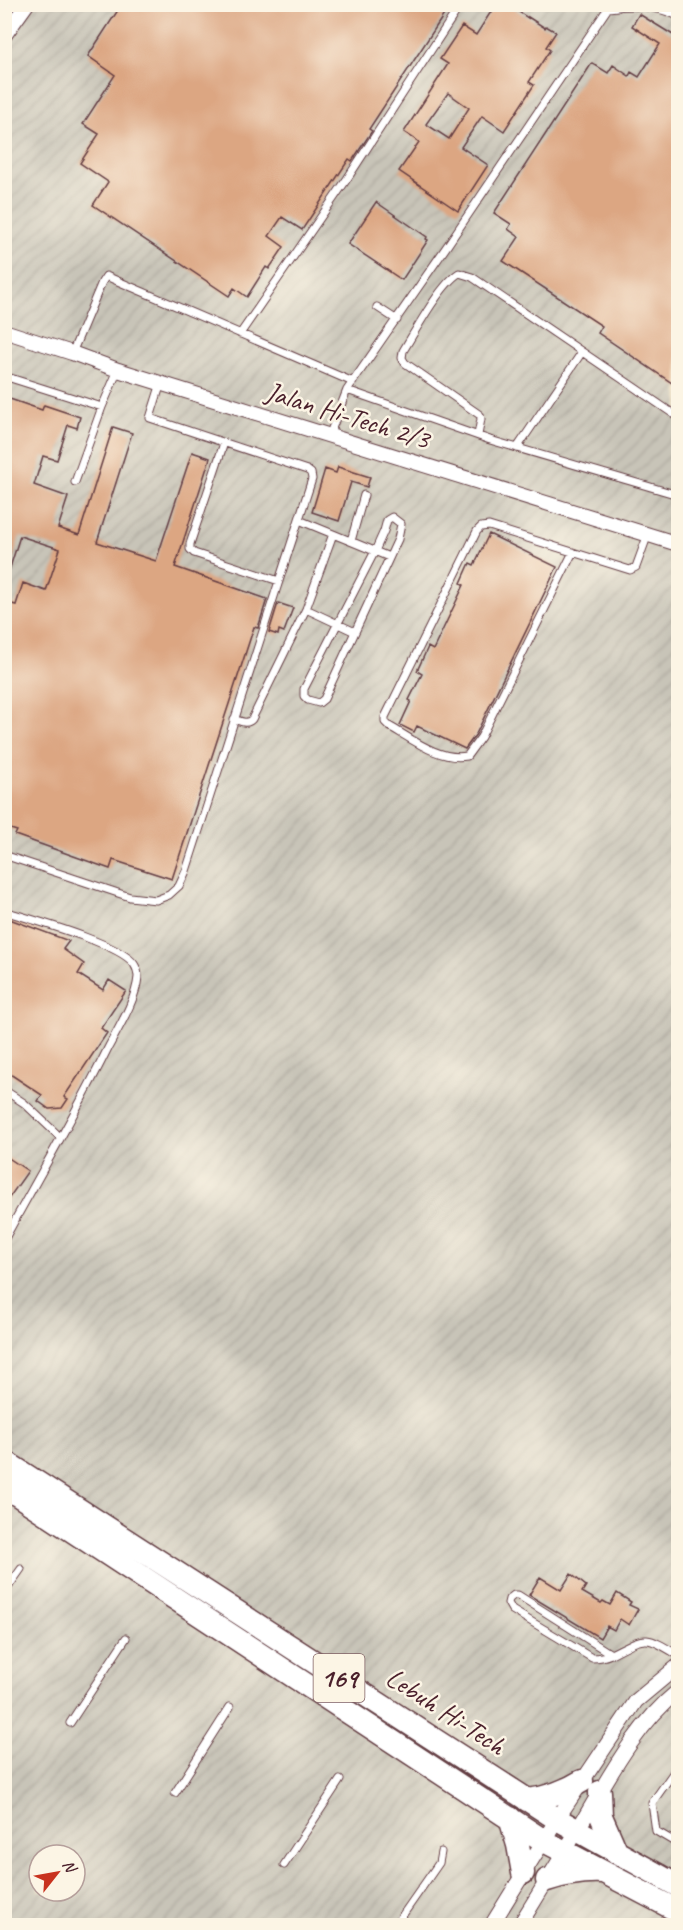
<svg xmlns="http://www.w3.org/2000/svg" width="683" height="1930" viewBox="0 0 683 1930" font-family="Caveat,sans-serif">
<style>
.industrial{fill:url(#industrial-furrows);fill-rule:evenodd}
.building{fill:#dca682;fill-rule:evenodd}
.lines{fill:none;stroke-linecap:round;stroke-linejoin:round}
.service-casing{stroke:#633c42;stroke-width:9}
.minor-casing{stroke:#633c42;stroke-width:16}
.primary-casing{stroke:#633c42;stroke-width:25}
.service{stroke:#fff;stroke-width:7}
.minor{stroke:#fff;stroke-width:14}
.primary{stroke:#fff;stroke-width:22}
.labels{text-anchor:middle;dominant-baseline:central;stroke-width:5;stroke-linejoin:round;paint-order:stroke}
.shield{fill:#fcf5e5;stroke:#7f5f63;stroke-width:1.5}
.shield-label{font-size:27px;font-weight:bold;fill:#4a1f2b}
.street-label{font-size:28px;fill:#4a1f2b;stroke:#fcf5e5}
</style>
<defs>
<pattern id="industrial-furrows" width="10" height="10" patternUnits="userSpaceOnUse" patternTransform="scale(1.5)"><rect width="10" height="10" fill="#c8c4b8"/><path d="M-1 1l2-2M0 10L10 0M9 11l2-2" fill="none" stroke="#ada89e"/></pattern>
</defs>
<rect width="100%" height="100%" fill="#fcf5e5"/>
<filter id="ink" filterUnits="userSpaceOnUse"><feTurbulence type="fractalNoise" baseFrequency=".0167" numOctaves="2"/><feDisplacementMap in="SourceGraphic" scale="12" xChannelSelector="R" yChannelSelector="G"/><feConvolveMatrix kernelMatrix="1 2 1 2 8 2 1 2 1" color-interpolation-filters="sRGB"/></filter>
<filter id="wash" filterUnits="userSpaceOnUse"><feTurbulence type="fractalNoise" baseFrequency=".008" numOctaves="4" result="noise"/><feDisplacementMap in="SourceGraphic" scale="24" xChannelSelector="R" yChannelSelector="G"/><feGaussianBlur stdDeviation="1.35" result="paint"/><feColorMatrix in="noise" values="0 0 0 0 0 0 0 0 0 0 0 0 0 0 0 0 0 1.4 0 .05"/><feComposite in="paint" operator="in"/></filter>
<g filter="url(#wash)">
<rect width="100%" height="100%" fill="#f2e2c4"/>
<path class="industrial" d="M 5,5 L 678,5 L 678,1925 L 5,1926 ZM 39,1855 L 75,1855 L 75,1891 L 39,1891 Z"/>
<g id="blocks">
<path class="building" d="M 122,4 L 451,4 L 369,129 L 372,131 L 352,161 L 349,159 L 302,230 L 282,217 L 269,236 L 284,247 L 269,269 L 266,267 L 247,297 L 234,288 L 229,296 L 93,205 L 108,182 L 80,163 L 99,134 L 83,124 L 115,75 L 88,56 Z
M 496,4 L 507,4 L 528,18 L 528,17 L 545,28 L 546,26 L 556,32 L 546,47 L 550,50 L 529,82 L 534,85 L 504,131 L 482,116 L 461,147 L 488,165 L 458,211 L 399,171 L 419,142 L 404,132 L 448,64 L 440,59 L 462,26 L 476,35 ZM 448,93 L 469,108 L 449,139 L 426,124 Z
M 639,14 L 678,38 L 678,387 L 598,333 L 602,326 L 503,261 L 519,237 L 508,229 L 511,224 L 494,213 L 592,63 L 608,73 L 613,65 L 629,76 L 631,72 L 639,77 L 660,44 L 632,26 Z
M 376,202 L 427,237 L 426,239 L 428,240 L 402,280 L 348,244 Z
M 4,397 L 42,410 L 44,405 L 80,417 L 77,428 L 68,425 L 57,460 L 43,456 L 34,485 L 68,497 L 58,528 L 79,535 L 113,427 L 132,433 L 97,542 L 156,561 L 192,452 L 210,458 L 175,567 L 267,599 L 258,628 L 254,627 L 172,879 L 113,860 L 110,869 L 15,835 L 17,831 L 4,827 L 4,602 L 16,605 L 23,583 L 46,591 L 60,549 L 20,536 L 7,577 L 4,577 Z
M 338,467 L 370,477 L 367,487 L 351,482 L 339,521 L 312,512 L 325,469 L 336,473 Z
M 489,534 L 557,567 L 476,734 L 465,749 L 417,726 L 414,732 L 400,725 L 411,701 L 409,700 L 422,674 L 417,671 L 428,647 L 433,650 L 464,585 L 461,583 L 470,563 L 474,565 Z
M 278,603 L 293,608 L 284,632 L 279,630 L 278,635 L 269,632 Z
M 4,917 L 69,941 L 63,949 L 84,964 L 78,974 L 103,990 L 109,980 L 126,991 L 101,1028 L 107,1033 L 64,1097 L 68,1099 L 62,1108 L 49,1109 L 38,1101 L 42,1095 L 4,1070 Z
M 4,1155 L 28,1171 L 4,1205 Z
M 571,1574 L 586,1586 L 582,1592 L 601,1603 L 603,1601 L 610,1605 L 617,1593 L 631,1602 L 629,1605 L 638,1609 L 629,1625 L 620,1619 L 614,1630 L 607,1626 L 600,1638 L 529,1595 L 540,1577 L 561,1590 Z"/>
</g>
</g>
<g filter="url(#ink)">
<use href="#blocks" fill-opacity="0" stroke="#633c42" stroke-width="1.5"/>
<g class="lines">
<defs>
<path id="service" d="M 602,4 L 608,8 C 635,4 653,5 678,16
M 377,307 L 397,320
M 240,334 L 347,179 L 461,4
M 72,353 L 102,282 L 106,276 L 353,382
M 4,376 L 102,407
M 161,383 L 150,418 L 307,470 L 311,473 L 312,479 L 279,581 L 194,553 L 190,549 L 190,544 L 224,443
M 347,390 L 490,440 L 678,495
M 478,435 L 481,419 L 480,415 L 405,363 L 402,358 L 403,351 C 416,330 440,285 459,273 L 472,277 L 678,417
M 329,436 L 347,390 L 447,246 L 608,8
M 517,448 L 582,352
M 75,482 L 102,407 L 118,370
M 392,517 L 401,524 L 398,539 L 324,699 L 319,703 L 308,700 L 304,696 L 304,689 L 375,551 L 384,531 L 387,520 Z
M 299,520 L 389,557
M 351,541 L 364,495
M 573,552 L 481,737 L 467,756 C 439,761 412,739 389,726 L 385,722 L 385,717 L 477,531 L 481,527 L 489,526 L 630,570 L 636,567 L 648,534
M 306,609 L 355,632
M 234,719 C 240,721 247,725 252,719 L 306,609 L 333,534
M 4,855 L 130,897 L 156,900 L 169,895 L 179,886 L 186,871 L 279,581
M 4,911 C 30,919 121,944 134,964 C 136,967 138,973 138,977 C 136,1000 119,1027 108,1048 C 76,1113 39,1176 4,1240
M 4,1090 L 24,1103 L 60,1137
M 4,1593 L 21,1569
M 611,1654 L 518,1595 L 514,1595 L 509,1599 L 508,1603 L 512,1610 L 592,1658 C 599,1658 604,1657 611,1654 C 647,1636 643,1634 678,1655
M 70,1723 L 126,1638
M 678,1766 L 652,1803 L 656,1831 L 673,1841 L 678,1842
M 175,1793 L 230,1707
M 284,1865 L 340,1780
M 395,1926 L 439,1863 L 441,1852"/>
<path id="minor" d="M 4,36 L 27,4
M 4,331 L 72,353 L 118,370 L 678,544
M 491,1926 L 557,1819 L 636,1701 L 678,1666
M 519,1926 C 540,1892 561,1858 581,1824 C 609,1777 635,1726 678,1691"/>
<path id="primary" d="M 4,1461 L 557,1819 L 678,1886
M 4,1486 L 544,1841 L 678,1911
M 600,1792 L 601,1816 L 617,1853
M 527,1800 C 548,1798 564,1792 582,1781
M 510,1818 L 518,1845 L 523,1873
M 547,1880 C 566,1874 582,1871 602,1872"/>
</defs>
<use href="#service" class="service-casing"/>
<use href="#minor" class="minor-casing"/>
<use href="#primary" class="primary-casing"/>
<use href="#service" class="service"/>
<use href="#minor" class="minor"/>
<use href="#primary" class="primary"/>
</g>
</g>
<g class="labels">
<rect class="shield" x="313.5" y="1654" width="51" height="48" rx="4.5"/>
<g class="shield-label">
<text x="339" y="1678">169</text>
</g>
<g class="street-label">
<text transform="translate(348 415) rotate(17)">Jalan Hi-Tech 2/3</text>
<text transform="translate(446 1711) rotate(33)">Lebuh Hi-Tech</text>
</g>
</g>
<rect width="683" height="1930" fill="none" stroke="#fcf5e5" stroke-width="24"/>
<g transform="translate(57 1873) rotate(59)"><circle r="28" fill="#fcf5e5" stroke="#b59f9b" stroke-width="1.5"/>
<path d="M0-4.5L10 22L0 15L-10 22Z" fill="#c8321e"/>
<text y="-9" font-size="16" font-weight="bold" text-anchor="middle" fill="#4a1f2b">N</text>
</g>
</svg>
